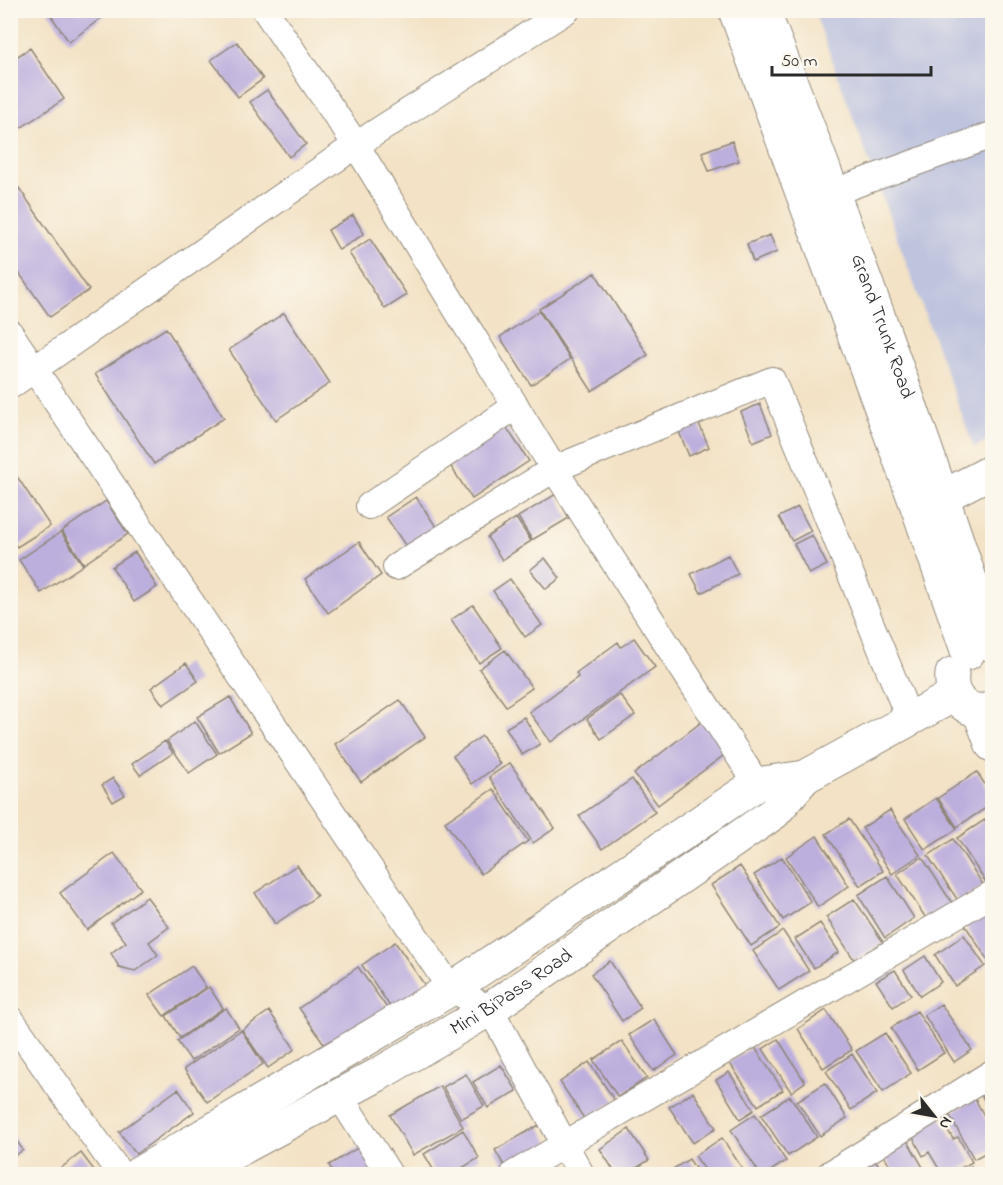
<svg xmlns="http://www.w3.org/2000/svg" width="1003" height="1185" viewBox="0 0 1003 1185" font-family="'Indie Flower',sans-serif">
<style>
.industrial{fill:#bec3de}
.building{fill:#bdafdd}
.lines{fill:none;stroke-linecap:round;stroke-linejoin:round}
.street-casing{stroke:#8f8678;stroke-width:28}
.secondary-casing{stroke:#8f8678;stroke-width:35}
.street{stroke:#fff;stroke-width:26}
.secondary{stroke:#fff;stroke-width:33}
.labels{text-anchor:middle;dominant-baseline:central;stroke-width:4.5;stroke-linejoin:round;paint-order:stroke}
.street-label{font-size:20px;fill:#2b2b2b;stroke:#fbf7ec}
</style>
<rect width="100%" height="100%" fill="#fbf7ec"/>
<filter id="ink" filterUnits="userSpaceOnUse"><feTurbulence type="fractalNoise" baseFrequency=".0167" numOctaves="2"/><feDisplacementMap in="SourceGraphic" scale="12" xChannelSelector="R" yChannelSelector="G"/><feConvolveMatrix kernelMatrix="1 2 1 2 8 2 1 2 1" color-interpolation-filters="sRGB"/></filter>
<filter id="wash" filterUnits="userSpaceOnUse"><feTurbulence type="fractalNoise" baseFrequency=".008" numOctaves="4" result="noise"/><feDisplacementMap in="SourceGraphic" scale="24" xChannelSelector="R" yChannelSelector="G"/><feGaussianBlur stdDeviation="1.35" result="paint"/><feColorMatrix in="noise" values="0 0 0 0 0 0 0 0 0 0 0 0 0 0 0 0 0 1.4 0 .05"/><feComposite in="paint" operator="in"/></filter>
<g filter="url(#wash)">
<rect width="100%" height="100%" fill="#f3e2c5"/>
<path class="industrial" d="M 814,11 L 992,11 L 992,437 L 974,448 Z"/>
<g id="blocks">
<path class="building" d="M 47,10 L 112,10 L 69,42 Z
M 237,42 L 263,79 L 238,97 L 211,60 Z
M 30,48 L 64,99 L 10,135 L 10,61 Z
M 267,90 L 306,144 L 289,157 L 250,102 Z
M 732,141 L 739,161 L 709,171 L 702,152 Z
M 19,188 L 89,290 L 50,317 L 10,260 L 10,193 Z
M 353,215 L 364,234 L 339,250 L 328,230 Z
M 770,235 L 777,252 L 753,262 L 747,244 Z
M 370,239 L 407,295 L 385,309 L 349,253 Z
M 595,273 L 648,355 L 592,391 L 539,309 Z
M 539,311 L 570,359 L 531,385 L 500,337 Z
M 284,313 L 330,383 L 276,420 L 229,350 Z
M 166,328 L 224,418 L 154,464 L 95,374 Z
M 760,404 L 772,434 L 753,442 L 741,412 Z
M 697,419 L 709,447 L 689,456 L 677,427 Z
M 506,427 L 529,461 L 472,499 L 450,465 Z
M 10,466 L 50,526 L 17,547 L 10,537 Z
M 556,494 L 569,518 L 532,540 L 518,517 Z
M 416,497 L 437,528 L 407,548 L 386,517 Z
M 106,501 L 128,534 L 84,564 L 62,531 Z
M 798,507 L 811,531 L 792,541 L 779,517 Z
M 516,518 L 531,541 L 502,560 L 487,537 Z
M 61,532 L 83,565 L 41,593 L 19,560 Z
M 812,535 L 827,565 L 809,574 L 794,544 Z
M 359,542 L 381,575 L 328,613 L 305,579 Z
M 135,552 L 157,587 L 134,602 L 112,567 Z
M 728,555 L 738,574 L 701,593 L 691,574 Z
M 545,558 L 560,578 L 546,589 L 530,570 Z
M 510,579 L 542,625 L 525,637 L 493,591 Z
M 473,605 L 502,648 L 479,663 L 451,620 Z
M 634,638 L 655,667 L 551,742 L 529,712 L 578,677 L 576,673 L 618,642 L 621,647 Z
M 505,650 L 532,688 L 506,706 L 479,669 Z
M 186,663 L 198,681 L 163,705 L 151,688 Z
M 620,695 L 635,715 L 601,739 L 587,719 Z
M 230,697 L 251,733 L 219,753 L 197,717 Z
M 400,700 L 425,737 L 361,782 L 335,744 Z
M 524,717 L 540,744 L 522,755 L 506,728 Z
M 708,717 L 732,749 L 658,805 L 634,774 Z
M 195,721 L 217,754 L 189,773 L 167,741 Z
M 482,736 L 500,764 L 472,784 L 453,756 Z
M 165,741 L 173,753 L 140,775 L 132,764 Z
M 510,763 L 555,828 L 533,843 L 489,777 Z
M 977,772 L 992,796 L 992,804 L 957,827 L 938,798 Z
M 113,778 L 125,795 L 113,802 L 102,785 Z
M 632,779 L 655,812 L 602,849 L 579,816 Z
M 493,789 L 528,841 L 481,874 L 445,822 Z
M 936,798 L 957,829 L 925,850 L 905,819 Z
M 890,810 L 920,855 L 892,874 L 862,828 Z
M 849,819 L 883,871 L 860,886 L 826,834 Z
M 986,819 L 992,828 L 992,876 L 985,881 L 957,838 Z
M 817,836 L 849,886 L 818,907 L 786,857 Z
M 953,839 L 984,886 L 959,902 L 928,856 Z
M 114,853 L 141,889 L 87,930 L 60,893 Z
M 782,857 L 811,902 L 783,920 L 754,875 Z
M 922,857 L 954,906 L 929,923 L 897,874 Z
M 297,865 L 317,896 L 275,924 L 255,893 Z
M 740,866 L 780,927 L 751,946 L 711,885 Z
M 887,876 L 914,918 L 885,938 L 858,895 Z
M 147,897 L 169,927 L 149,942 L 158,955 L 135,971 L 119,967 L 111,953 L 126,942 L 111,923 Z
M 854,899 L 883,942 L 855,961 L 826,917 Z
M 992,907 L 992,967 L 965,925 Z
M 820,923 L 839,952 L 814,968 L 795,939 Z
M 783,931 L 809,971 L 779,990 L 753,951 Z
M 964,935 L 985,966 L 955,986 L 935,955 Z
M 395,942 L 426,987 L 393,1011 L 362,965 Z
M 925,956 L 941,982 L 920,996 L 904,970 Z
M 610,961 L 641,1008 L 622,1021 L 591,974 Z
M 192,966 L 206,987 L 164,1016 L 149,995 Z
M 358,967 L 389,1011 L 330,1052 L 299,1008 Z
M 895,970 L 911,995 L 893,1007 L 876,981 Z
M 209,987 L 223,1008 L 180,1038 L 166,1016 Z
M 941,1004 L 972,1050 L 954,1062 L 924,1015 Z
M 226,1008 L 239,1028 L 191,1061 L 177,1041 Z
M 826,1010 L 852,1050 L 823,1068 L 798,1029 Z
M 269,1011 L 295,1049 L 268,1068 L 242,1030 Z
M 917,1011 L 944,1053 L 918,1070 L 891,1028 Z
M 654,1019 L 677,1055 L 653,1071 L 629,1035 Z
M 241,1030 L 263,1064 L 207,1102 L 184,1069 Z
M 885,1033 L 911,1073 L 883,1092 L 856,1051 Z
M 778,1039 L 805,1082 L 791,1092 L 763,1049 Z
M 622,1041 L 647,1078 L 618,1097 L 593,1060 Z
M 754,1046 L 783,1090 L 758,1106 L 729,1062 Z
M 852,1054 L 877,1093 L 851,1110 L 826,1071 Z
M 589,1062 L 615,1101 L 585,1120 L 560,1082 Z
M 501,1065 L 517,1091 L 488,1108 L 473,1082 Z
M 729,1072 L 754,1110 L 740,1119 L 716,1080 Z
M 466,1074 L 484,1106 L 461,1119 L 443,1087 Z
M 992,1081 L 992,1115 L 978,1089 Z
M 825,1083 L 847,1118 L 820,1136 L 797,1101 Z
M 440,1086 L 463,1127 L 413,1155 L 390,1115 Z
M 178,1089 L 194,1112 L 136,1154 L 119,1132 Z
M 693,1092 L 716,1128 L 693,1143 L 669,1107 Z
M 790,1096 L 817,1137 L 788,1156 L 761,1115 Z
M 975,1099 L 992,1130 L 992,1149 L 974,1159 L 949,1114 Z
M 937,1111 L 953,1139 L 958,1137 L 972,1162 L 951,1174 L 942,1174 L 929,1152 L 923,1156 L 908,1128 Z
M 755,1114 L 786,1161 L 766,1174 L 760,1174 L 731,1130 Z
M 539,1125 L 553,1150 L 509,1174 L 495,1150 Z
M 629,1129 L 649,1160 L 627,1174 L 616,1174 L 600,1149 Z
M 463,1130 L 479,1158 L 452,1174 L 436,1174 L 424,1154 Z
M 10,1131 L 23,1150 L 10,1159 Z
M 903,1133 L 927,1174 L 895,1174 L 879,1147 Z
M 722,1138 L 746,1174 L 708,1174 L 695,1156 Z
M 364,1144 L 377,1174 L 334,1174 L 329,1165 Z
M 81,1153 L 97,1174 L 53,1174 Z
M 689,1159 L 699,1174 L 665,1174 Z
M 876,1161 L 884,1174 L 853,1174 Z
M 971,1166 L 976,1174 L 958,1174 Z"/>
</g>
</g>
<g filter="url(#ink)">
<use href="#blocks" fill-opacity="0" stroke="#8f8678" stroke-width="1.5"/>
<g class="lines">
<defs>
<path id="street" d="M 265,10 L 356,145 L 554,469 L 757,784
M 814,196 L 834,192 L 992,135
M 10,333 L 451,989 L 490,1009 L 581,1174
M 10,386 L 356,145 L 567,10
M 369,506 L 516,406
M 396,567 L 554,469 L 772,380 L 909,718
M 10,1018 L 120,1174
M 339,1095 L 389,1174
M 514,1174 L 992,894
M 830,1174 L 992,1073"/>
<g id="secondary">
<path d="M 735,10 L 918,509 L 968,653"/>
<path id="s1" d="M 763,10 C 845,220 922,431 992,645"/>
<path d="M 925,506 L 992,471"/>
<path d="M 952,674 C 949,698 969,717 992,708"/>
<path d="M 979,711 L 992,745"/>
<path d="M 138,1174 L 451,989 L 757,784 L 805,777 L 954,695"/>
<path id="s2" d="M 194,1174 L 379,1074 L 490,1009 L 774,813 L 805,777"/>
</g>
</defs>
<use href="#street" class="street-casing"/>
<use href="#secondary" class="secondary-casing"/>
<use href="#street" class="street"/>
<use href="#secondary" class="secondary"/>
</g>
</g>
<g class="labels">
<g class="street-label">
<text stroke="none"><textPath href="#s1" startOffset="338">Grand Trunk Road</textPath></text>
<text stroke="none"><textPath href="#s2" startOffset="366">Mini BiPass Road</textPath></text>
</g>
</g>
<rect width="1003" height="1185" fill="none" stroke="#fbf7ec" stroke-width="36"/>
<g transform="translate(934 1116) rotate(121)" stroke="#fbf7ec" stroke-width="4.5" paint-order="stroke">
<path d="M0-4.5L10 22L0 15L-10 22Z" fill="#2b2b2b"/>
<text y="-9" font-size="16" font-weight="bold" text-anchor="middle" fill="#2b2b2b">N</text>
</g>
<path d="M772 66v9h159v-9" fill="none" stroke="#2b2b2b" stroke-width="3"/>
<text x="781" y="66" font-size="18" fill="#2b2b2b" stroke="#fbf7ec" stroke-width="4.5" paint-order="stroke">50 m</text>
</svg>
